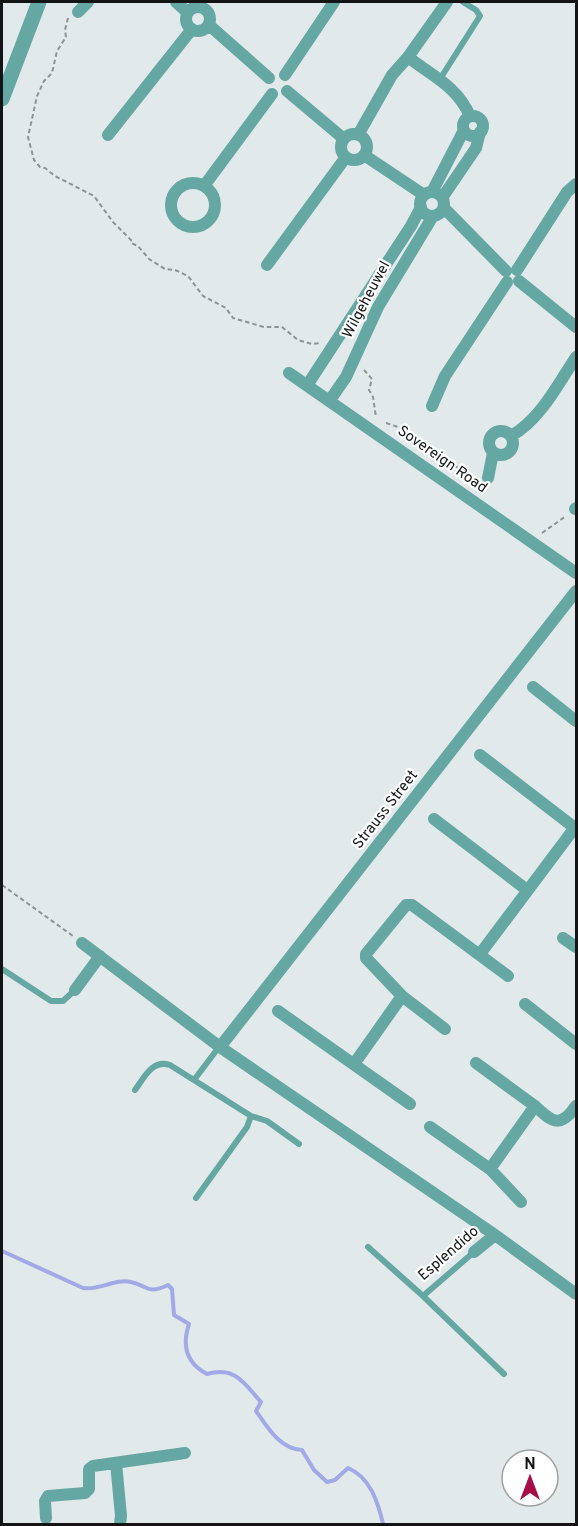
<svg xmlns="http://www.w3.org/2000/svg" width="578" height="1526" viewBox="0 0 578 1526" font-family="Overpass,sans-serif">
<style>
.lines{fill:none;stroke-linecap:round;stroke-linejoin:round}
.stream{stroke:#a1a9e7;stroke-width:4}
.path{stroke:#8e9394;stroke-width:2;stroke-dasharray:4.5 3;stroke-linecap:butt}
.service{stroke:#65a7a2;stroke-width:6}
.minor{stroke:#65a7a2;stroke-width:12}
.tertiary{stroke:#65a7a2;stroke-width:15}
.labels{text-anchor:middle;dominant-baseline:central;stroke-width:4.5;stroke-linejoin:round;paint-order:stroke}
.street-label{font-size:15px;fill:#121415;stroke:#fff}
</style>
<rect width="100%" height="100%" fill="#e2e9eb"/>
<g class="lines">
<path class="stream" d="M 2,1251 L 83,1288 C 99,1291 115,1278 131,1282 C 149,1286 147,1295 168,1285 L 172,1289 L 174,1315 L 189,1324 C 182,1345 186,1363 207,1374 C 235,1366 244,1383 261,1402 L 256,1411 C 268,1428 280,1449 302,1450 L 314,1470 L 327,1482 L 335,1480 L 348,1468 C 370,1477 378,1502 383,1524"/>
<path class="path" d="M 68,18 L 65,30 L 66,37 L 57,51 L 52,73 L 44,81 L 37,96 L 28,137 L 34,160 L 40,167 L 45,168 L 55,176 L 94,196 L 113,222 L 131,240 L 131,243 L 138,246 L 149,259 L 165,269 L 175,270 L 188,276 L 203,296 L 226,308 L 233,318 L 264,327 L 282,327 L 298,340 L 312,344 L 321,343
M 364,370 L 372,379 L 369,390 L 373,397 L 376,417
M 386,423 L 398,427 L 414,444
M 441,462 C 457,465 463,469 471,483
M 542,533 L 566,516
M 2,885 L 73,936"/>
<path class="service" d="M 440,79 L 480,16 L 476,10 L 463,2
M 2,969 L 51,1001 L 63,1001 L 75,990
M 194,1080 L 219,1047
M 135,1090 C 144,1078 152,1059 170,1065 L 251,1116 L 267,1121 L 299,1144
M 196,1198 L 247,1127 L 251,1116
M 368,1247 L 423,1296 L 504,1374
M 423,1296 L 474,1252"/>
<path class="minor" d="M 176,2 L 187,12
M186 19a12 12 0 1 1 24 0a12 12 0 1 1-24 0Z
M 78,12 L 88,2
M 209,25 L 269,78
M 408,57 L 447,2
M 285,75 L 334,2
M 287,91 L 344,139
M463 126a10 10 0 1 1 20 0a10 10 0 1 1-20 0Z
M341 147a13 13 0 1 1 26 0a13 13 0 1 1-26 0Z
M 108,135 L 192,29
M 358,135 L 392,75 L 408,57 C 432,76 457,86 470,116
M 364,155 L 424,195
M171 205a22 22 0 1 1 44 0a22 22 0 1 1-44 0Z
M 204,186 L 272,94
M 432,192 L 464,130
M420 204a12 12 0 1 1 24 0a12 12 0 1 1-24 0Z
M 442,198 L 476,148 L 480,132
M 444,208 L 506,271
M 267,265 L 346,157
M 517,270 L 567,192 L 576,184
M 519,281 L 576,327
M 289,373 L 576,573
M 308,384 L 411,226 L 421,207
M 330,400 L 346,377 L 378,307 L 433,216
M 432,406 L 445,376 L 507,282
M489 443a12 12 0 1 1 24 0a12 12 0 1 1-24 0Z
M 511,436 C 540,420 558,384 576,357
M 488,478 L 493,453
M 575,509 L 576,508
M 533,687 L 576,721
M 480,755 L 575,828
M 434,819 L 527,890
M 563,938 L 576,947
M 82,943 L 220,1047 L 495,1235 L 576,1294
M 480,954 L 576,826
M 75,990 L 100,956
M 525,1004 L 576,1044
M 278,1011 L 410,1104
M 445,1029 L 402,996 L 366,958 L 366,954 L 406,905 L 412,905 L 508,976
M 220,1047 L 576,591
M 476,1063 L 535,1106
M 354,1064 L 402,996
M 430,1127 L 490,1169
M 521,1202 L 490,1169 L 535,1106 C 553,1123 561,1128 576,1106
M 474,1252 L 495,1235
M 116,1463 L 121,1516 L 120,1524
M 46,1518 L 45,1501 L 48,1496 L 85,1493 L 89,1489 L 89,1469 L 93,1466 L 185,1453"/>
<path class="tertiary" d="M 2,99 L 39,2"/>
</g>
<g class="labels">
<g class="street-label">
<text transform="translate(367 300) rotate(-62)">Wilgeheuwel</text>
<text transform="translate(442 460) rotate(35)">Sovereign Road</text>
<text transform="translate(386 810) rotate(-52)">Strauss Street</text>
<text transform="translate(449 1254) rotate(-41)">Esplendido</text>
</g>
</g>
<rect width="578" height="1526" fill="none" stroke="#121415" stroke-width="6"/>
<g transform="translate(530 1478)"><circle r="28" fill="#ffffff" stroke="#a0a1a1" stroke-width="1.5"/>
<path d="M0-4.5L10 22L0 15L-10 22Z" fill="#a50e48"/>
<text y="-9" font-size="16" font-weight="bold" text-anchor="middle" fill="#121415">N</text>
</g>
</svg>
